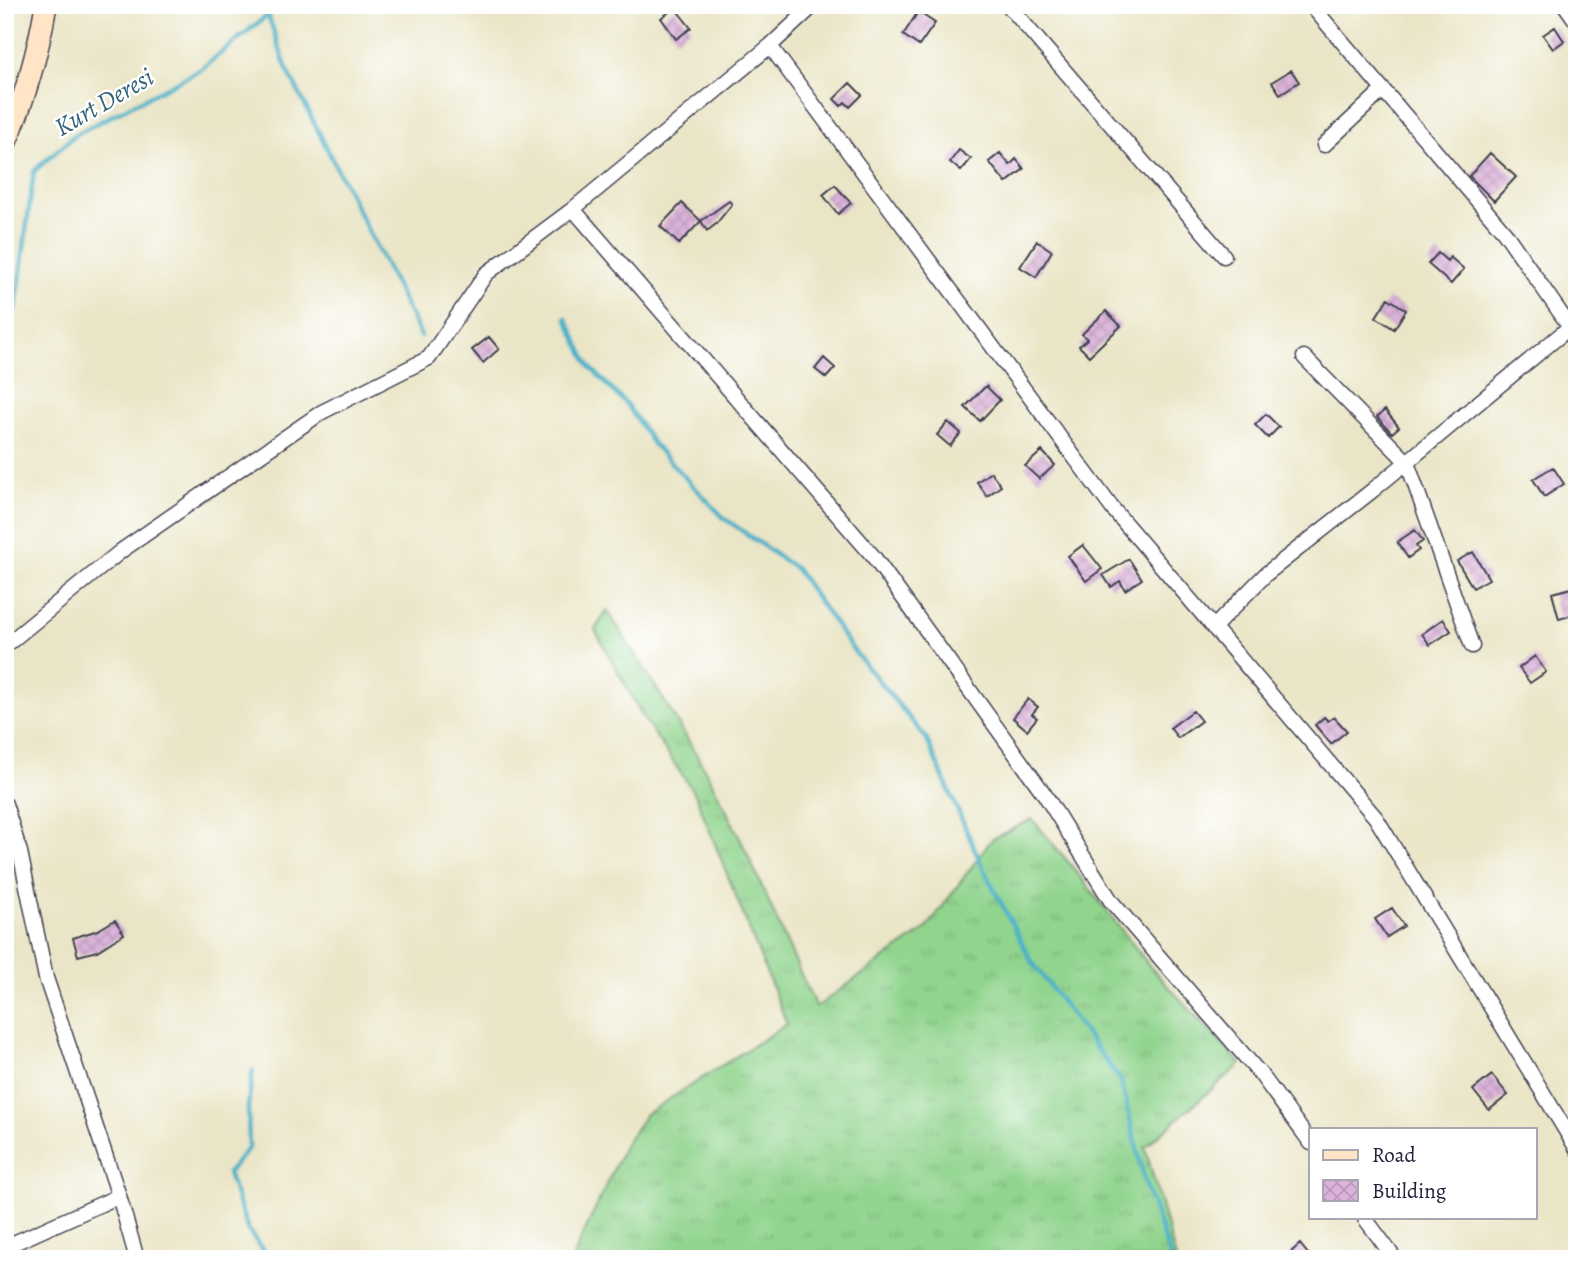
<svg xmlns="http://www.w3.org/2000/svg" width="1582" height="1264" viewBox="0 0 1582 1264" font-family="Alegreya,serif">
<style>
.grass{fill:url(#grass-tufts);stroke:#597b64;stroke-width:2}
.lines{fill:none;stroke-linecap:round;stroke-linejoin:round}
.stream{stroke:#48b0c7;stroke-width:4.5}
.building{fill:url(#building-cross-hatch)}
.street-casing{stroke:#403f50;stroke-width:17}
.secondary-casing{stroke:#403f50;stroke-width:24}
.street{stroke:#fff;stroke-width:14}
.secondary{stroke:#ffe4c6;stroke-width:21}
.labels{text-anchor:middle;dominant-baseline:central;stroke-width:5;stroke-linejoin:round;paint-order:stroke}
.water-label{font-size:26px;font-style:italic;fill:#33627a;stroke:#fff}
</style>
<defs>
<pattern id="grass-tufts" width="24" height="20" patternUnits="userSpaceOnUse" patternTransform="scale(1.75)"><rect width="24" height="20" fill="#90d48d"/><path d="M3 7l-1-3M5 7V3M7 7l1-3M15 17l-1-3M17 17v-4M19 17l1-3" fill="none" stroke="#7cb67b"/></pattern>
<pattern id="building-cross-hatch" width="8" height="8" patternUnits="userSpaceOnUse" patternTransform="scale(1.75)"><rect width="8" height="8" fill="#dbb3da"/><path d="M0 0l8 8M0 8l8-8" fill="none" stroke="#bc9abc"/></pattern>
</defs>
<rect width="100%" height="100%" fill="#fff"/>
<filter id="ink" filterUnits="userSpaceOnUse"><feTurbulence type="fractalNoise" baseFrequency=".0143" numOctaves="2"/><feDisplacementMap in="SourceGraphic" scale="14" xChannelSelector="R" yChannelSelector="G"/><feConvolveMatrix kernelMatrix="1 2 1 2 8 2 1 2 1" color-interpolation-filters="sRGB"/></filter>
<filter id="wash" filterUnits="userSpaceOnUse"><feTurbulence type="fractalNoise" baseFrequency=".00686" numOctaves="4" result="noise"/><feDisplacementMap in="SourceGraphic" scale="28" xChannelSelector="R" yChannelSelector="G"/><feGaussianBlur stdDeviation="1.57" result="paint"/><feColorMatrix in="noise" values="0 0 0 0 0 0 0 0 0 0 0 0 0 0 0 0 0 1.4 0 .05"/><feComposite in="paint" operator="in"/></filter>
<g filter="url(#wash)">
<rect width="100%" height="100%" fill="#eae5c6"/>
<path class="grass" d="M 607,610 C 642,666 679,721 710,779 C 750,853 780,931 816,1007 L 926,929 L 992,839 L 1032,819 L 1070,864 L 1152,969 L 1241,1064 L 1145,1147 L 1176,1259 L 572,1259 L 626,1142 L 646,1114 L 787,1024 L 695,794 L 644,719 L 595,630 Z"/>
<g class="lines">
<path class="stream" d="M 268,15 L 286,67 L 421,336
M 5,312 L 16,308 L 34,171 L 76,134 L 200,70 L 280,5
M 566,318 L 590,367 L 627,405 L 654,445 L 724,518 L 796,569 L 854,651 L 926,738 L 983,868 L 1032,962 L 1121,1081 L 1144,1179 L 1171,1259
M 253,1070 L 248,1105 L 249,1147 L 228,1173 L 248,1230 L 269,1259"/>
</g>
<g id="blocks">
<path class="building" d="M 675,8 L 691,28 L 676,39 L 661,18 Z
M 918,12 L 935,23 L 919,46 L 903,35 Z
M 1555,27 L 1564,41 L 1553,49 L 1543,35 Z
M 1291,70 L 1299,82 L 1280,94 L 1272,82 Z
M 850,83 L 862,95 L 850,107 L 845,102 L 841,106 L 834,99 Z
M 959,150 L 971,159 L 961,171 L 950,162 Z
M 1000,153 L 1010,165 L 1016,159 L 1024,169 L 1006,183 L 989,162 Z
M 1490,153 L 1516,177 L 1494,201 L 1469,176 Z
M 835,185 L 851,203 L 838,214 L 823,195 Z
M 729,201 L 732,204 L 716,224 L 707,231 L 701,221 Z
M 682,203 L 701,221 L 679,244 L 660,226 Z
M 1037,241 L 1052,251 L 1036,277 L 1020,267 Z
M 1438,253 L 1447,261 L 1450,257 L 1464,269 L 1451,284 L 1428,264 Z
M 1388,298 L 1406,310 L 1394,329 L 1376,317 Z
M 1106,311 L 1121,326 L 1089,356 L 1079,346 L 1087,339 L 1082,334 Z
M 489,337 L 499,349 L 483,363 L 472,350 Z
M 824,358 L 835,368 L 826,378 L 815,369 Z
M 986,386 L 1000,400 L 980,421 L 965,407 Z
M 1385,410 L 1399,427 L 1392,433 L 1377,417 Z
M 1266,414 L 1279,427 L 1268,438 L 1255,425 Z
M 948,422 L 961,433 L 950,446 L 937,435 Z
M 1042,451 L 1055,465 L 1039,479 L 1025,466 Z
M 1553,467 L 1564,484 L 1544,497 L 1533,479 Z
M 991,472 L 1001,486 L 987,496 L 977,482 Z
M 1415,530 L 1423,541 L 1416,546 L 1419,550 L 1408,558 L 1397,542 Z
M 1083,545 L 1102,569 L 1086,581 L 1068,556 Z
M 1473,552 L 1489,579 L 1473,588 L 1457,561 Z
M 1129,559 L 1142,579 L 1125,590 L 1120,581 L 1111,587 L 1103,575 Z
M 1572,588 L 1577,606 L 1577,614 L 1559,619 L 1552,593 Z
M 1443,619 L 1451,631 L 1430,645 L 1422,634 Z
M 1535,656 L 1546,672 L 1530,683 L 1519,668 Z
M 1028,699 L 1038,707 L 1032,714 L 1037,718 L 1027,730 L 1013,718 Z
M 1193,711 L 1201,721 L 1178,738 L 1170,728 Z
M 1324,717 L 1328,721 L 1334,717 L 1347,731 L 1331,744 L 1315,725 Z
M 1392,908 L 1404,926 L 1387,937 L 1375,919 Z
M 115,920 L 124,934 L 97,951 L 78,956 L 73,938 L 98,930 Z
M 1492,1075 L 1508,1095 L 1489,1110 L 1473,1090 Z
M 1300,1244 L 1312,1259 L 1283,1259 Z"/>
</g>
</g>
<g filter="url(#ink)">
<use href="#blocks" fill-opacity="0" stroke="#403f50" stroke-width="2"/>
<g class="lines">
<defs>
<path id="street" d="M 1008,5 L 1224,256
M 1311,5 L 1505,233 L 1570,327 L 1577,342
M 1565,5 L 1577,22
M 770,46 L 1112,508 L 1376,818 L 1577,1149
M 1324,145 L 1383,90
M 573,209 L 873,556 L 1045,795 L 1111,901 L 1262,1076 L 1311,1143
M 1304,357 L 1407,462 L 1472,646
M 1214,627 L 1266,574 L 1373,490 L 1570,327
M 5,646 L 121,551 L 322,412 L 429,358 L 486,274 L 573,209 L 770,46 L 814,5
M 5,804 L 20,852 L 46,978 L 119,1196 L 137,1259
M 1364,1217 L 1395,1259
M 5,1247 L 119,1196"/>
<path id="secondary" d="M 5,144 C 25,99 38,53 46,5"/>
</defs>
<use href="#street" class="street-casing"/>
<use href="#secondary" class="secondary-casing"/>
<use href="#street" class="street"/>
<use href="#secondary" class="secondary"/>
</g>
</g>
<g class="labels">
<g class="water-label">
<text transform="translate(104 102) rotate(-30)">Kurt Deresi</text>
</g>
</g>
<rect width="1582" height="1264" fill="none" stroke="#fff" stroke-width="28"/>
<rect x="1309" y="1128" width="228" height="91" fill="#ffffff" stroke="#a7a7b1" stroke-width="2"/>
<rect x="1323" y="1150" width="35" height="10" fill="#ffe4c6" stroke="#a7a7b1" stroke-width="2"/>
<text x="1372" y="1162" font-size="21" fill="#22223b">Road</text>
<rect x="1323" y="1180" width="35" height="21" fill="url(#building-cross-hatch)" stroke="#a7a7b1" stroke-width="2"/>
<text x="1372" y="1198" font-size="21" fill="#22223b">Building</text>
</svg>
